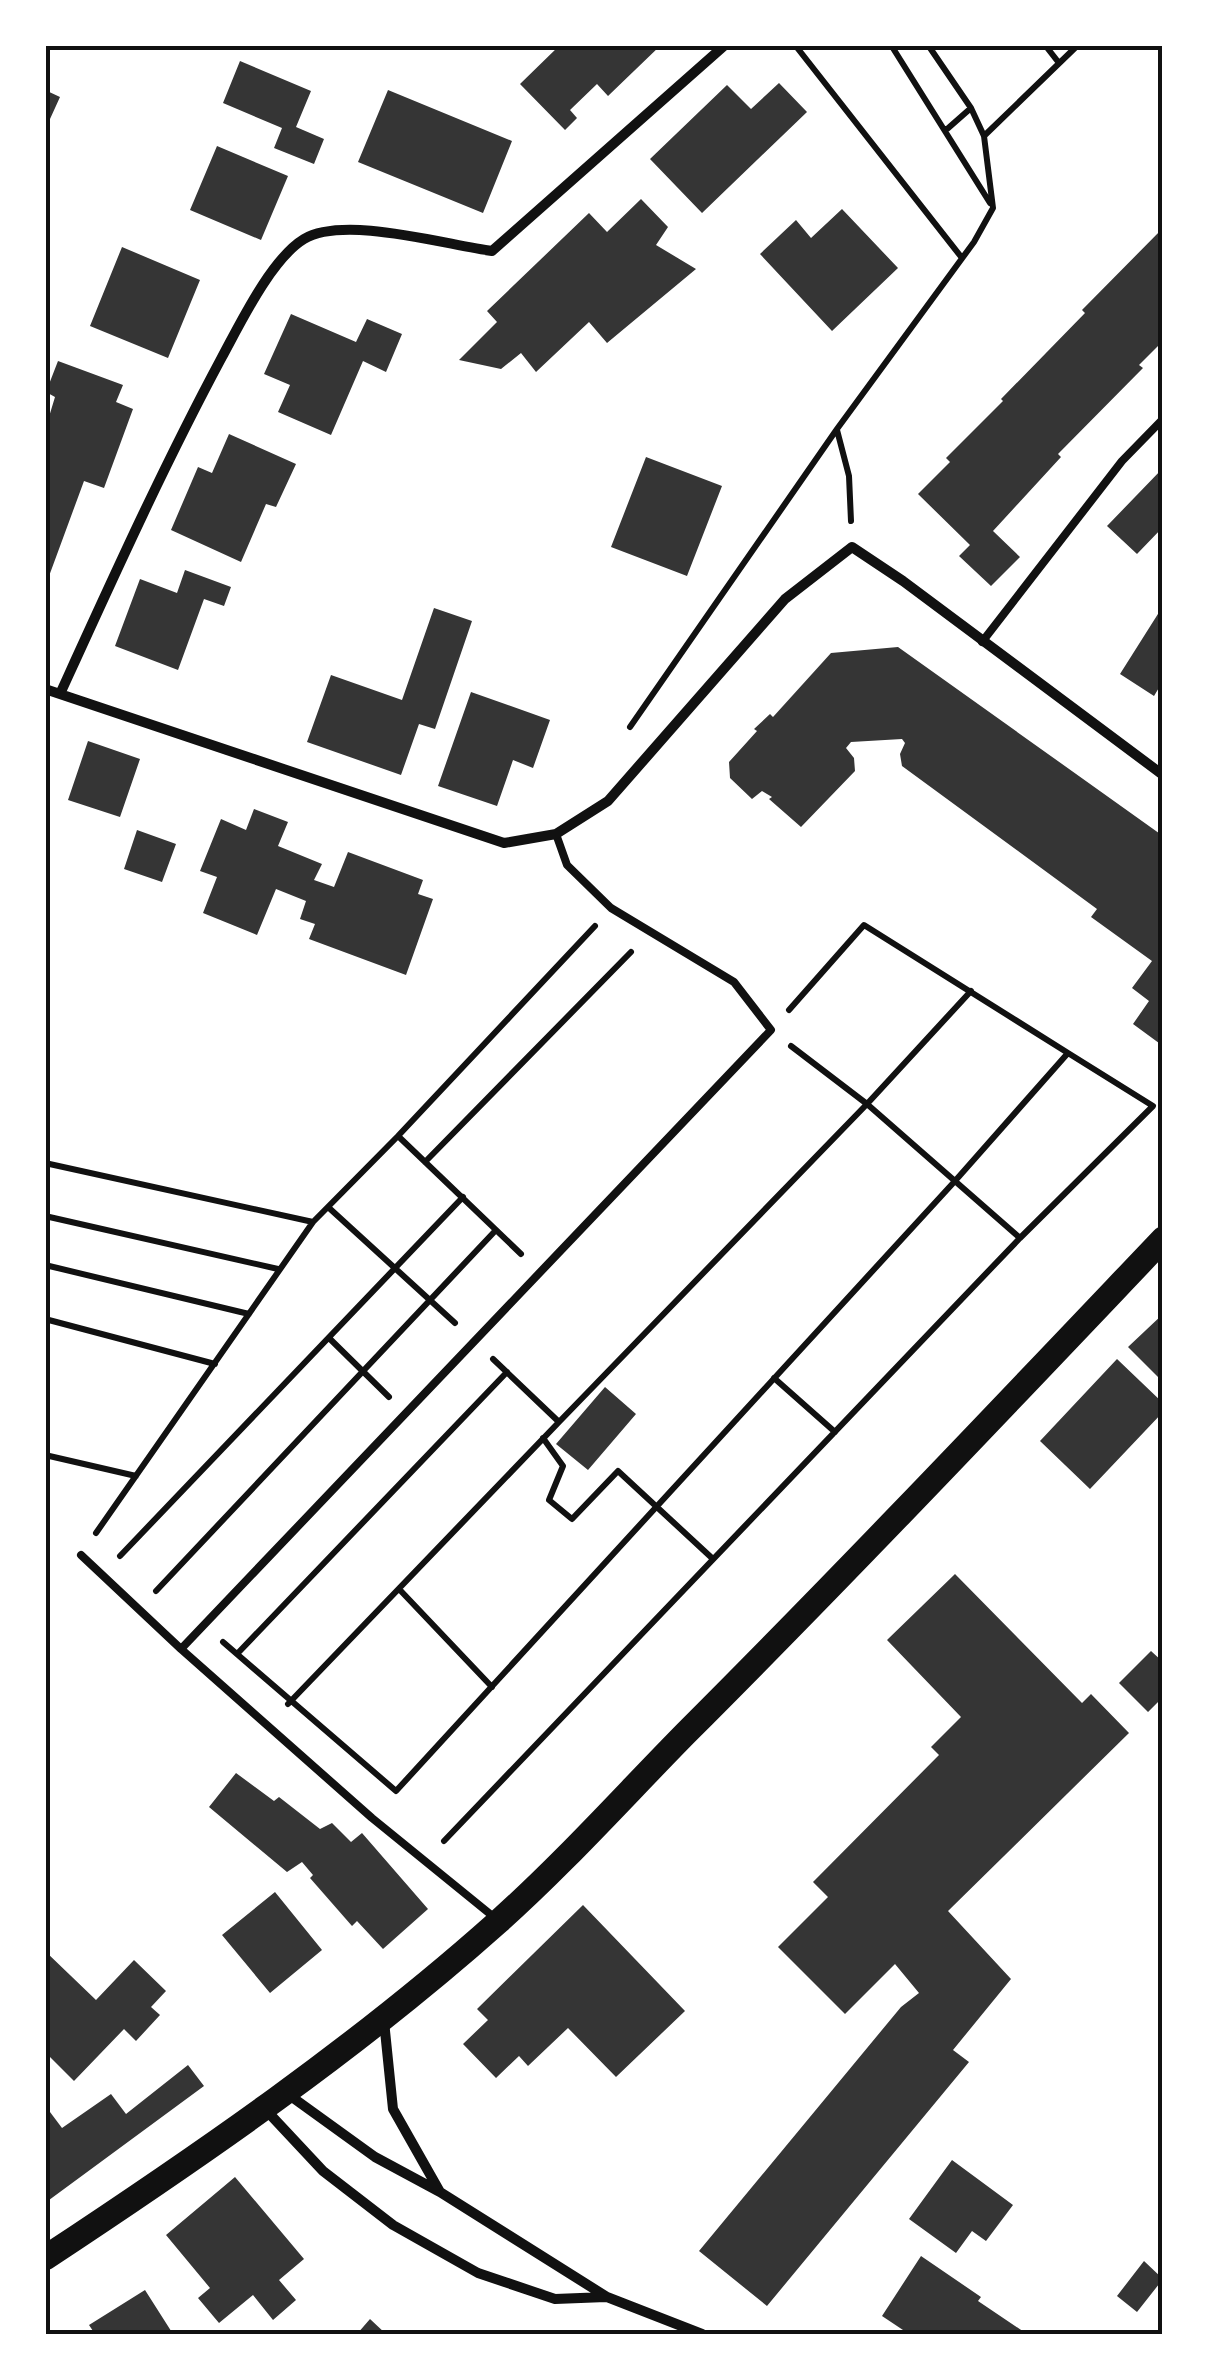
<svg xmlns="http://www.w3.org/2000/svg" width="1208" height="2379" viewBox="0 0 1208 2379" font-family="Inter,sans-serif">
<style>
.building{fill:#353535}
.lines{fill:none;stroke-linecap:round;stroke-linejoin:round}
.path{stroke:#111;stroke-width:6}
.service{stroke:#111;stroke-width:8}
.minor{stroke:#111;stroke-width:10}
.primary{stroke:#111;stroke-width:25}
.neatline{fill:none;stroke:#111;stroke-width:4}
</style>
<rect width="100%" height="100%" fill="#fff"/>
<path class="building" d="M 560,45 L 661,45 L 608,96 L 597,84 L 570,110 L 577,118 L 565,130 L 520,84 Z
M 240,61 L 311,91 L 296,127 L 324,139 L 314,164 L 274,148 L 282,128 L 223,103 Z
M 779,83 L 807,112 L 702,213 L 650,159 L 727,85 L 751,109 Z
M 45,90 L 60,97 L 45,130 Z
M 388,90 L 512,141 L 483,213 L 358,162 Z
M 217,146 L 288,176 L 261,240 L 190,210 Z
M 641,199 L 668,227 L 656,245 L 696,269 L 607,343 L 589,322 L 536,372 L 521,353 L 501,369 L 459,360 L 497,322 L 487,311 L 589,213 L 607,232 Z
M 842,209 L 898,268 L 832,331 L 760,254 L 796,220 L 811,238 Z
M 1163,228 L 1163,341 L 1139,365 L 1143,368 L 1058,454 L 1061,457 L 993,531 L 1020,557 L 991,586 L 959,556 L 970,545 L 918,494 L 950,462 L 946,458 L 1003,401 L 1001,399 L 1085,313 L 1082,310 Z
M 122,247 L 200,280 L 168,358 L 90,326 Z
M 291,314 L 356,342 L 367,319 L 402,334 L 386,372 L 363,361 L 331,435 L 278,412 L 290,385 L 264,374 Z
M 58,361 L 123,385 L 116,402 L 133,409 L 104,488 L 84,481 L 45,587 L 45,430 L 55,397 L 46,392 Z
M 229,434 L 296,464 L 276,507 L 266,504 L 241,562 L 171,530 L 198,467 L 212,473 Z
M 646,457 L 722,486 L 687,576 L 611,547 Z
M 1163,468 L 1163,527 L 1137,554 L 1107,526 Z
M 185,570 L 231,587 L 224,606 L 204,599 L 178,670 L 115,646 L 140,579 L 177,593 Z
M 1163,606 L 1163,681 L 1154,696 L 1120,674 Z
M 434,608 L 472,621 L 435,729 L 419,724 L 401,775 L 307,742 L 331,675 L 402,700 Z
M 898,647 L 1163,836 L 1163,1046 L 1133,1024 L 1149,1001 L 1132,988 L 1152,961 L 1091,917 L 1097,909 L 902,766 L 900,754 L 905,743 L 902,739 L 851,742 L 846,748 L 854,758 L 855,771 L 801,827 L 769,799 L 772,797 L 762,791 L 752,799 L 730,778 L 729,762 L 757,731 L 754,729 L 770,714 L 773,717 L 831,653 Z
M 471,692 L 550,720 L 533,768 L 513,760 L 497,806 L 438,786 Z
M 88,741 L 140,759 L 120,817 L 68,800 Z
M 254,809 L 288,822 L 278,846 L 322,864 L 314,880 L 334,887 L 348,852 L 423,880 L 418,894 L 433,899 L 406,975 L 309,939 L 315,924 L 300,919 L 306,901 L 276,889 L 257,935 L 203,913 L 217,877 L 200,871 L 221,819 L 246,830 Z
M 137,830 L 176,844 L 162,882 L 124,869 Z
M 1163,1314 L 1163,1382 L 1128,1347 Z
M 1117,1359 L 1163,1403 L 1163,1412 L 1090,1489 L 1040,1441 Z
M 605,1387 L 636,1414 L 588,1470 L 556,1444 Z
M 955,1574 L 1082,1703 L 1091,1694 L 1129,1733 L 948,1911 L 1011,1979 L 953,2050 L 969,2062 L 767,2306 L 699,2251 L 901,2007 L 919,1993 L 895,1964 L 845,2014 L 778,1947 L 828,1897 L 813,1882 L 939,1755 L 931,1747 L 961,1717 L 887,1640 Z
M 1151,1651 L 1163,1662 L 1163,1697 L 1148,1712 L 1119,1683 Z
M 236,1773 L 274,1801 L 279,1797 L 320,1829 L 332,1823 L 351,1842 L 362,1833 L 428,1909 L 383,1949 L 357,1921 L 352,1926 L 310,1878 L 313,1875 L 302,1862 L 287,1872 L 209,1807 Z
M 275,1892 L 322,1950 L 270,1993 L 222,1935 Z
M 583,1905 L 685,2011 L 616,2077 L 568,2028 L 528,2066 L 519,2056 L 496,2078 L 463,2044 L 488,2020 L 477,2009 Z
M 45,1951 L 96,2000 L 134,1960 L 166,1991 L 151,2007 L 160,2015 L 136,2041 L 124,2029 L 74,2081 L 45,2052 Z
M 188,2065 L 204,2086 L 45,2203 L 45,2110 L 47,2108 L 62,2128 L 111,2094 L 126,2114 Z
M 952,2160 L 1013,2205 L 986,2241 L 972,2231 L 956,2253 L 909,2219 Z
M 235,2177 L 304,2259 L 279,2280 L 296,2300 L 273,2320 L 253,2295 L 219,2323 L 198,2298 L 210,2288 L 166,2235 Z
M 921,2256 L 981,2297 L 978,2301 L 1027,2334 L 909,2334 L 882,2316 Z
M 1144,2261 L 1163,2279 L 1137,2312 L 1117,2296 Z
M 145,2290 L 173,2334 L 95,2334 L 89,2325 Z
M 370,2319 L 386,2334 L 357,2334 Z"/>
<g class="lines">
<path class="path" d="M 795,45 L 962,258
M 891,45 L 990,203
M 928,45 L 971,108 L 984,136
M 1045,45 L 1059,63
M 946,130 L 971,108
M 837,430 L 849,476 L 851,521
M 630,727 L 837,429 L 974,242 L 993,208 L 984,136 L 1078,45
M 971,991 L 867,1104 L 1020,1238
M 789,1010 L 864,925 L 1068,1053
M 398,1136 L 521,1254
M 425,1162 L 631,952
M 45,1163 L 313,1222 L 96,1533
M 328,1207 L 455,1323
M 45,1216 L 278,1269
M 313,1222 L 398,1136 L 595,926
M 45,1265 L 249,1314
M 45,1319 L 215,1364
M 329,1338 L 389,1397
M 774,1378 L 835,1432
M 559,1422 L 867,1104 L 791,1046
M 543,1438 L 563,1466 L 549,1500 L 572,1519 L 618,1471 L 713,1559
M 45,1455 L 136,1476
M 120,1556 L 463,1197
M 399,1589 L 492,1687
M 156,1591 L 496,1230
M 223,1642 L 396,1791 L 955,1181 L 1068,1053 L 1153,1106 L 1020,1238 L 444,1841
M 237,1654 L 507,1372
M 288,1704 L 559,1422 L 493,1359"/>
<path class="service" d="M 982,642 L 1122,461 L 1163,419
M 81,1555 L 181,1649
M 495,1918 L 372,1818 L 181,1649 L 771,1030 L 734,982 L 611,908 L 567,865 L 556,834"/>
<path class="minor" d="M 45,689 L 504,843 L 556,834 L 608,801 L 785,599 L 852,547 L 903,581 L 1163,775
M 60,694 C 112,580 163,467 222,357 C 240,324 271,259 304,239 C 345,215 446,245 492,251 L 725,45
M 384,2021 L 393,2109 L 440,2192
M 285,2092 L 375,2157 L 440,2192 L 607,2297 L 702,2334
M 265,2109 L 323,2171 L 393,2225 L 478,2273 L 555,2299 L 606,2297"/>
<path class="primary" d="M 45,2258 C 201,2155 358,2047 498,1922 C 564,1863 624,1796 686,1733 C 848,1571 1005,1405 1163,1239"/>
</g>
<rect width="1208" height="2379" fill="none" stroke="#ffffff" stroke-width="95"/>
<rect x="48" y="48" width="1112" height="2284" class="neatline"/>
</svg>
